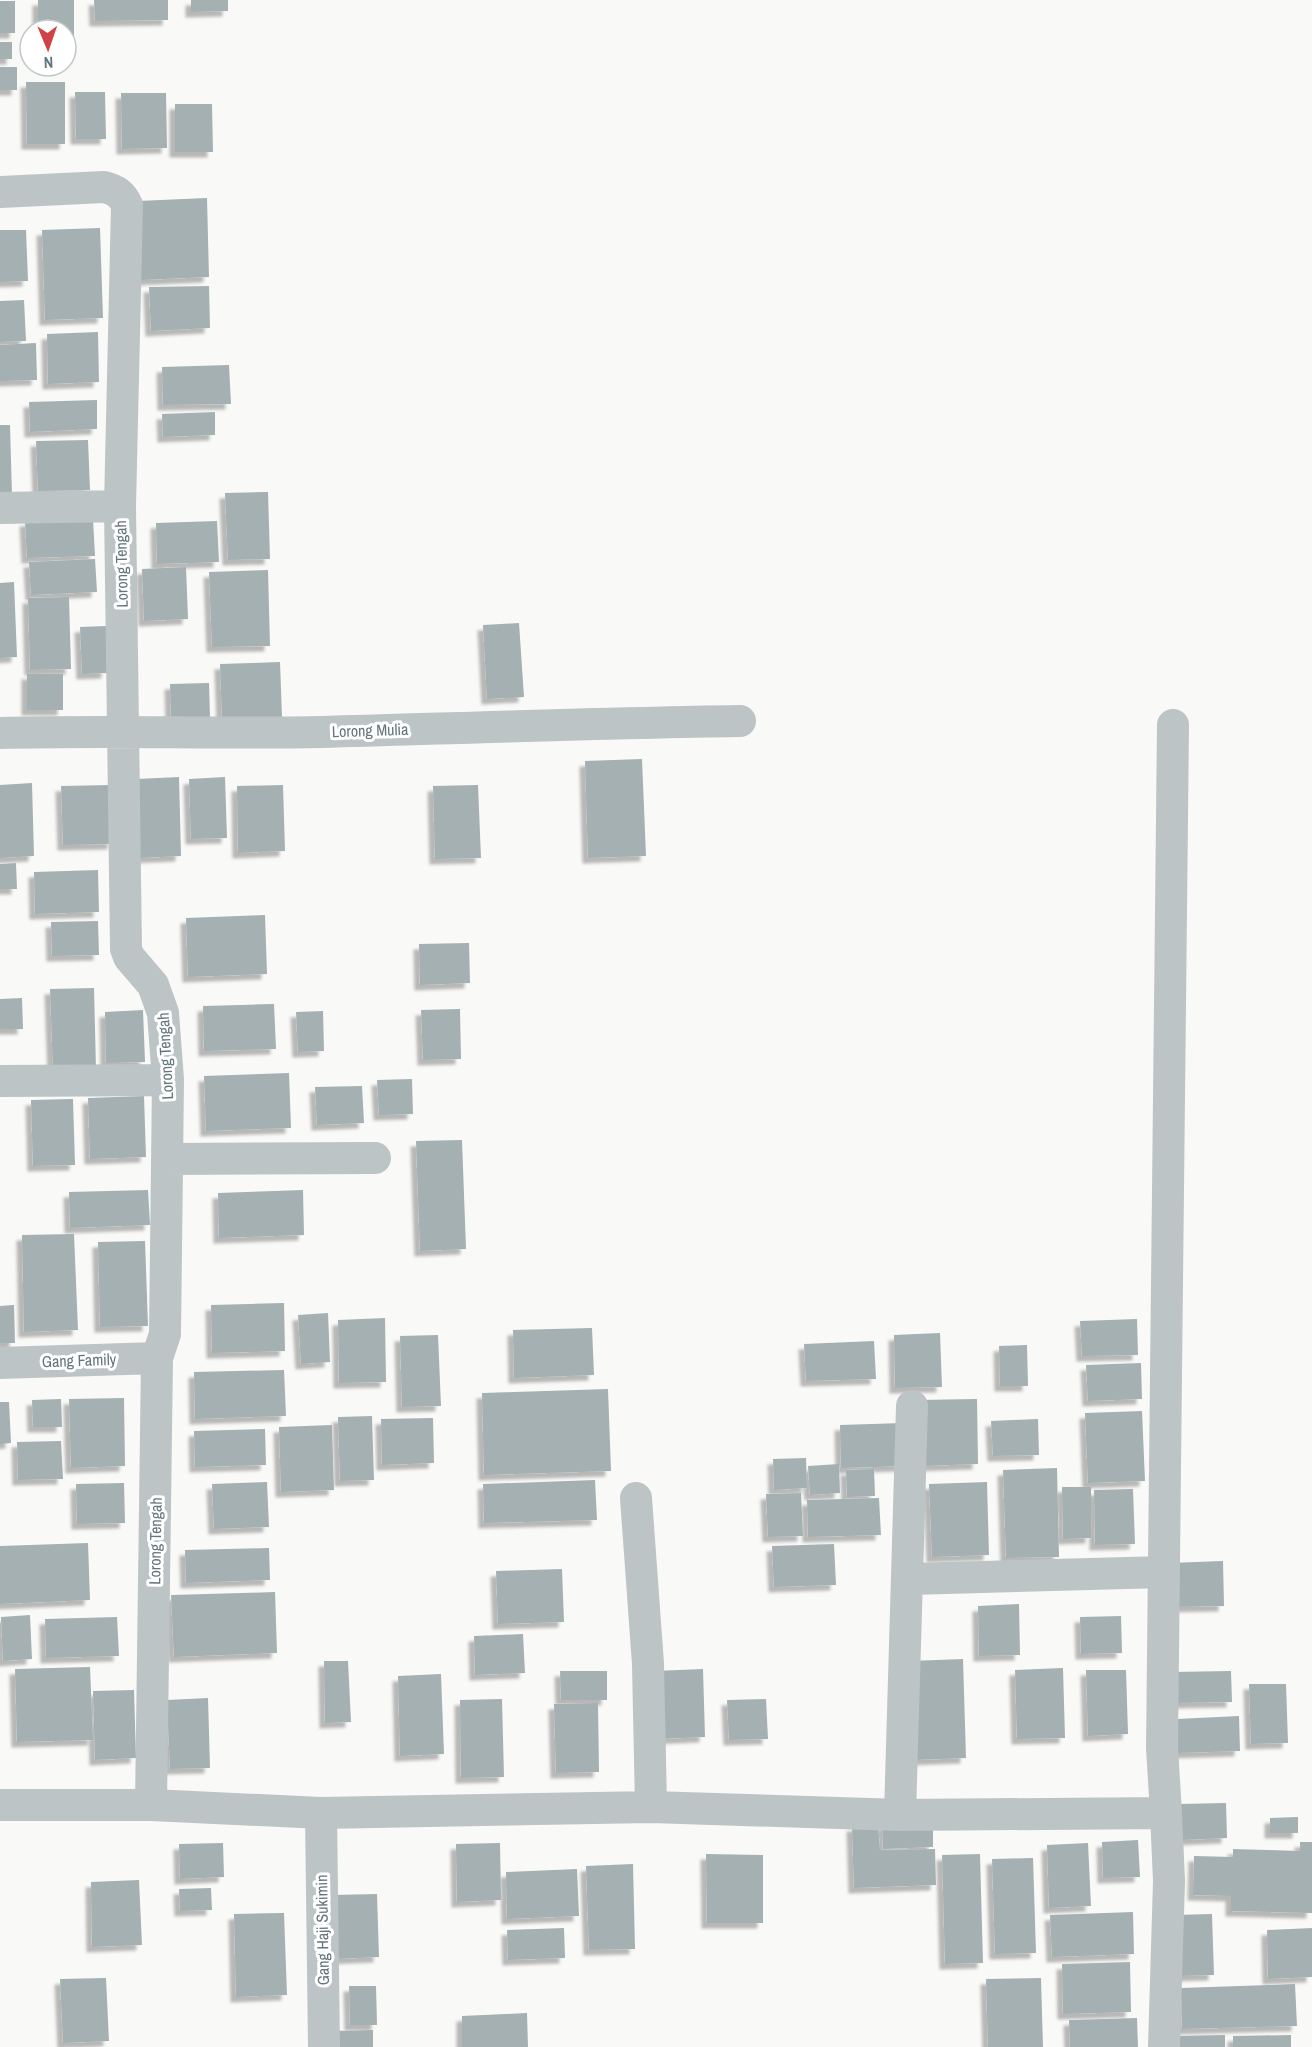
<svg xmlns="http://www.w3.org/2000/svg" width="1312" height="2047" viewBox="0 0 1312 2047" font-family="'Archivo Narrow',sans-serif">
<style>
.building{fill:#a4b0b2;filter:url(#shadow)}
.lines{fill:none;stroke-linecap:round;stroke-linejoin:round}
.street{stroke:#bdc4c5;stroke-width:32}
.labels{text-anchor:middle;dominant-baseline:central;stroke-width:6;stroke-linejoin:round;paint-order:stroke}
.street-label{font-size:16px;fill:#637679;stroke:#fff}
</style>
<defs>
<filter id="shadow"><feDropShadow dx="-5.5" dy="5.5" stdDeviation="1.5" flood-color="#0004"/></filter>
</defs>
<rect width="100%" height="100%" fill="#f9f9f8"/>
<path class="building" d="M 38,0 L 74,0 L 74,38 L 66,38 L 66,30 L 38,30 Z
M 94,0 L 168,0 L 168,20 L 95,21 Z
M 191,0 L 228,0 L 228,11 L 191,12 Z
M 0,1 L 15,1 L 15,33 L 0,33 Z
M 0,42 L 12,42 L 12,59 L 0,59 Z
M 0,67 L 17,67 L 17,90 L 0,90 Z
M 26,82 L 65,82 L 65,144 L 27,144 Z
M 75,92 L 105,92 L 106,139 L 76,139 Z
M 121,93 L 166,93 L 167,148 L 122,149 Z
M 175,104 L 212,104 L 213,152 L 175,152 Z
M 207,198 L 209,277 L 141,280 L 138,201 Z
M 100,228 L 103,318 L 45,320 L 42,230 Z
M 0,230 L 26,230 L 28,281 L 0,282 Z
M 209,286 L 210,328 L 151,331 L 149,287 Z
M 24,300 L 26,341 L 0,342 L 0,301 Z
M 98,332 L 99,382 L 48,384 L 47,334 Z
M 36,343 L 37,380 L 0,381 L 0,345 Z
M 229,365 L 231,404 L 163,405 L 162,367 Z
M 97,400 L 97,429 L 30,432 L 29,402 Z
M 215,412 L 215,435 L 163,437 L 162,414 Z
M 0,425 L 10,425 L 12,496 L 0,496 Z
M 88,440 L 90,490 L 38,491 L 36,441 Z
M 268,492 L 270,559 L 228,560 L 225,493 Z
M 93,519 L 95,556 L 27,558 L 25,521 Z
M 217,521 L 219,562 L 157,564 L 156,523 Z
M 95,559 L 97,592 L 31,595 L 29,562 Z
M 186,567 L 188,619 L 144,621 L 142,569 Z
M 268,570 L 270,646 L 212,647 L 209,572 Z
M 14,582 L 17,657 L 0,658 L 0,583 Z
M 69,597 L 71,669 L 30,670 L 28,598 Z
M 519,623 L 524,697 L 487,699 L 483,625 Z
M 106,626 L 107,673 L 82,674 L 80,627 Z
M 280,662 L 282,717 L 222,719 L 220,664 Z
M 27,674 L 63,674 L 63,710 L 27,710 Z
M 209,683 L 210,717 L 171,718 L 170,684 Z
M 642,759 L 646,856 L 588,858 L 585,761 Z
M 179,777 L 181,856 L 139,858 L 137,779 Z
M 225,777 L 227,838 L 191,839 L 189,779 Z
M 32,783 L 34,856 L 0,858 L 0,785 Z
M 111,785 L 113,844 L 63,845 L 61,786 Z
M 283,785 L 285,851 L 238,853 L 237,786 Z
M 478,785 L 481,858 L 435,859 L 433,786 Z
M 16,863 L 17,889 L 0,889 L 0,864 Z
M 98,870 L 99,912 L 35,914 L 34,872 Z
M 265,915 L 267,974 L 188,977 L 186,918 Z
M 98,921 L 99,955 L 52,956 L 51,922 Z
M 469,943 L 470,983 L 420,985 L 419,944 Z
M 94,988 L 96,1069 L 53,1070 L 50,989 Z
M 22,998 L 23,1029 L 0,1029 L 0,999 Z
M 274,1004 L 276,1049 L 204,1051 L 203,1006 Z
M 460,1009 L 461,1059 L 423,1060 L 421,1010 Z
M 143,1010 L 145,1062 L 106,1063 L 105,1012 Z
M 323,1011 L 324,1051 L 298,1052 L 296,1012 Z
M 289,1073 L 291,1128 L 206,1131 L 204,1076 Z
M 412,1079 L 413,1114 L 379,1115 L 377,1080 Z
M 362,1086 L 364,1123 L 317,1125 L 315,1087 Z
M 144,1096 L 146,1157 L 90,1159 L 88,1098 Z
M 73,1099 L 75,1165 L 33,1166 L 31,1100 Z
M 462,1140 L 466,1249 L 420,1251 L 416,1141 Z
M 148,1190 L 150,1225 L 70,1228 L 69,1192 Z
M 303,1190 L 304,1235 L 219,1238 L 218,1193 Z
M 74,1234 L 78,1330 L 24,1332 L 22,1235 Z
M 145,1241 L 148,1326 L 100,1327 L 98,1242 Z
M 284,1303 L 285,1351 L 212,1353 L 211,1305 Z
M 14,1305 L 15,1343 L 0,1343 L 0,1306 Z
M 328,1313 L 330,1362 L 301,1364 L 298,1315 Z
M 385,1318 L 386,1382 L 339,1383 L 338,1320 Z
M 1137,1319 L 1138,1355 L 1082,1356 L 1080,1321 Z
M 592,1328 L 594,1375 L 514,1378 L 513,1330 Z
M 940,1333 L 942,1387 L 895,1388 L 894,1335 Z
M 438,1335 L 441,1406 L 402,1407 L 400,1336 Z
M 874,1341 L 876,1379 L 806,1381 L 804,1344 Z
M 1027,1345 L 1028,1386 L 1000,1386 L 999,1346 Z
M 1141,1363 L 1142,1399 L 1088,1401 L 1086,1365 Z
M 284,1370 L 286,1416 L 195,1419 L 194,1372 Z
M 608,1389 L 611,1471 L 484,1475 L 482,1393 Z
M 124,1398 L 125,1466 L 71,1468 L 69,1399 Z
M 61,1399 L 62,1427 L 33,1427 L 32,1400 Z
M 977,1399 L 978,1464 L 921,1466 L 919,1400 Z
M 0,1402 L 9,1402 L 11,1443 L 0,1444 Z
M 1142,1411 L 1145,1481 L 1088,1483 L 1085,1413 Z
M 372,1416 L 374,1480 L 340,1481 L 338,1417 Z
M 433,1418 L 434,1463 L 382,1465 L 381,1419 Z
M 1038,1419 L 1039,1455 L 993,1456 L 991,1421 Z
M 903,1423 L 904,1466 L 841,1468 L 840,1425 Z
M 332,1425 L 334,1490 L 281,1492 L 279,1427 Z
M 265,1429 L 266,1465 L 195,1467 L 194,1431 Z
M 61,1441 L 63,1479 L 18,1480 L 17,1442 Z
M 806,1458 L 807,1488 L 774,1490 L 773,1459 Z
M 839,1464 L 840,1493 L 810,1495 L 808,1466 Z
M 1057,1468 L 1059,1557 L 1006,1558 L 1003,1470 Z
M 874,1469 L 875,1496 L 847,1497 L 846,1470 Z
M 595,1480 L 597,1520 L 484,1523 L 483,1484 Z
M 267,1482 L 269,1527 L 214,1529 L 212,1484 Z
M 987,1482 L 989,1555 L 932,1557 L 929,1484 Z
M 124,1483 L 125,1523 L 77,1524 L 76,1484 Z
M 1062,1487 L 1091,1487 L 1091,1538 L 1063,1539 Z
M 1133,1489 L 1135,1544 L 1095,1545 L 1094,1490 Z
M 801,1493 L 803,1536 L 768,1537 L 766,1494 Z
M 879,1498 L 881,1535 L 808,1537 L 807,1500 Z
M 88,1543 L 90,1600 L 0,1604 L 0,1546 Z
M 834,1544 L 836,1585 L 774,1587 L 772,1546 Z
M 269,1548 L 270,1580 L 186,1583 L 185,1550 Z
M 1223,1561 L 1224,1606 L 1170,1607 L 1169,1563 Z
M 562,1569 L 564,1622 L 498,1624 L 496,1571 Z
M 275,1592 L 277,1653 L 174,1657 L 171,1595 Z
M 1019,1604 L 1020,1655 L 979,1656 L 978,1606 Z
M 30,1615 L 32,1659 L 3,1661 L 1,1617 Z
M 1121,1616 L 1122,1653 L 1081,1654 L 1080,1617 Z
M 117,1617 L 119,1656 L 46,1658 L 45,1619 Z
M 523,1634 L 525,1673 L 475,1675 L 474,1636 Z
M 963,1659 L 966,1758 L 913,1760 L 910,1661 Z
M 324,1661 L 348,1661 L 351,1722 L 325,1723 Z
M 90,1667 L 93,1740 L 17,1742 L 15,1669 Z
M 1063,1668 L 1065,1738 L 1017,1739 L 1015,1670 Z
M 703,1669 L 705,1737 L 658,1739 L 655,1671 Z
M 1086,1670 L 1126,1670 L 1128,1734 L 1088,1736 Z
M 560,1671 L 607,1671 L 607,1700 L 561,1700 Z
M 1231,1671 L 1232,1702 L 1173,1703 L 1172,1672 Z
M 441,1674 L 444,1754 L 400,1756 L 398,1676 Z
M 1249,1684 L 1286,1684 L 1288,1743 L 1251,1744 Z
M 134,1690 L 136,1758 L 95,1760 L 93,1691 Z
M 208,1698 L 210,1768 L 170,1769 L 167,1700 Z
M 502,1699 L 504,1777 L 461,1778 L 460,1700 Z
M 766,1699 L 768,1739 L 729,1740 L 727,1700 Z
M 598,1703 L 599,1772 L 556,1773 L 554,1704 Z
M 1239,1716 L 1240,1751 L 1178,1753 L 1177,1719 Z
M 1226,1803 L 1227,1838 L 1181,1840 L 1180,1804 Z
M 1298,1817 L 1298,1833 L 1270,1833 L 1270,1818 Z
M 933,1822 L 933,1847 L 883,1849 L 882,1824 Z
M 878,1825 L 880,1850 L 935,1849 L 936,1885 L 854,1888 L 852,1826 Z
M 1138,1840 L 1140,1877 L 1103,1878 L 1102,1842 Z
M 1300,1842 L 1312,1842 L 1312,1913 L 1231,1911 L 1231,1896 L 1193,1895 L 1194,1856 L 1233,1857 L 1233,1849 L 1300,1851 Z
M 223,1843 L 224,1877 L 180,1879 L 179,1844 Z
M 500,1843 L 501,1900 L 457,1902 L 456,1844 Z
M 1088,1843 L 1091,1906 L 1049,1908 L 1047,1845 Z
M 706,1854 L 763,1855 L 763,1923 L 707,1923 Z
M 980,1854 L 983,1963 L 945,1964 L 942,1855 Z
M 1033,1858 L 1036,1953 L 995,1954 L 992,1859 Z
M 633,1864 L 635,1949 L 589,1950 L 586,1866 Z
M 577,1869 L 579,1916 L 507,1919 L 506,1872 Z
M 139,1880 L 142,1945 L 92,1947 L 91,1882 Z
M 211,1888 L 212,1910 L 180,1911 L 179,1889 Z
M 377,1894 L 379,1957 L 334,1959 L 332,1895 Z
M 1133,1912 L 1134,1954 L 1052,1957 L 1050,1915 Z
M 284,1913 L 287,1995 L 236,1997 L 234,1914 Z
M 1212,1914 L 1214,1975 L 1177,1976 L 1175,1915 Z
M 564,1928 L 565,1958 L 508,1960 L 507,1930 Z
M 1312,1928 L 1312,1977 L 1268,1979 L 1267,1930 Z
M 1130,1962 L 1131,2012 L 1063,2014 L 1062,1964 Z
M 106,1978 L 109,2041 L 63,2043 L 60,1979 Z
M 1041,1978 L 1043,2047 L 988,2047 L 986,1979 Z
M 1295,1984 L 1297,2026 L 1182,2029 L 1181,1988 Z
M 349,1986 L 376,1986 L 377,2025 L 350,2025 Z
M 527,2013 L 528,2047 L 462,2047 L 462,2016 Z
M 1137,2018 L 1138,2047 L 1070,2047 L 1069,2020 Z
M 373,2030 L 373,2047 L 330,2047 L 330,2031 Z
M 1225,2035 L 1225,2047 L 1173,2047 L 1173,2036 Z
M 1291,2035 L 1291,2047 L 1233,2047 L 1233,2036 Z"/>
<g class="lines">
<path class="street" d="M 0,192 L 104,187 C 116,190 122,194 127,205 L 120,506 L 126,949 L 129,957 L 153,985 L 163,1013 L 168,1080 L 165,1334 L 157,1358 L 151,1805
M 0,508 L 120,506
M 0,733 C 107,730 215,734 322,732 C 462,728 601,723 740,721
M 0,1081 L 168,1080
M 167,1159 L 375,1158
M 0,1363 L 157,1358
M 636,1498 L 648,1664 L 651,1807
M 909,1579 L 1164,1572
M 0,1805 L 151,1805 L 321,1813 L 651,1807 L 900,1815 L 1166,1813 L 1169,1881 L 1164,2047
M 321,1813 L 324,2047
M 1166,1813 L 1162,1748 L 1173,725
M 900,1815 L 912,1406"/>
</g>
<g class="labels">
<g class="street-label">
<text transform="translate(121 564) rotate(-91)">Lorong Tengah</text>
<text transform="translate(370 730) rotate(-2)">Lorong Mulia</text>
<text transform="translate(165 1056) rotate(-93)">Lorong Tengah</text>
<text transform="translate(79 1360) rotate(-2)">Gang Family</text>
<text transform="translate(155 1541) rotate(-89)">Lorong Tengah</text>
<text transform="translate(322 1930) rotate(-91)">Gang Haji Sukimin</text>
</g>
</g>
<g transform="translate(48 48) rotate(178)"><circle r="28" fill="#ffffff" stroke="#c1c8c9" stroke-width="1.5"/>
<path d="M0-4.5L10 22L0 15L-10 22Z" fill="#d04148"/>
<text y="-9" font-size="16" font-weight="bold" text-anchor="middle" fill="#637679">N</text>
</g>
</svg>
